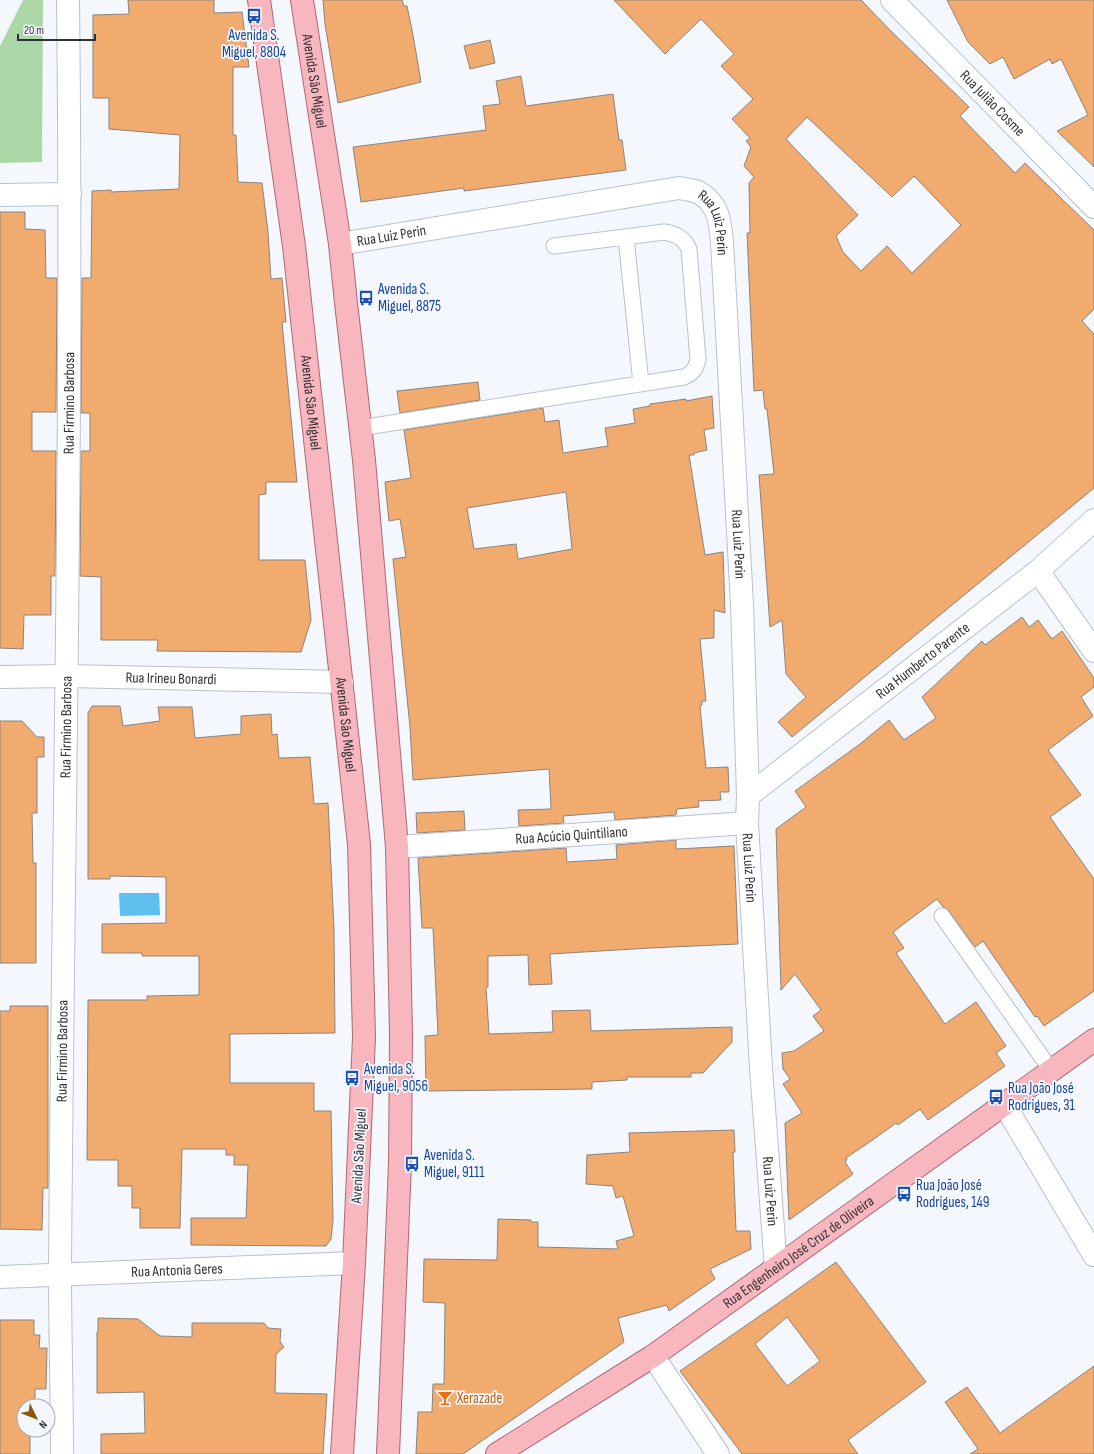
<svg xmlns="http://www.w3.org/2000/svg" width="1094" height="1454" viewBox="0 0 1094 1454" font-family="'Sofia Sans Condensed',sans-serif">
<style>
.green{fill:#abd7a7}
.water{fill:#5fc0ef}
.building{fill:#f2ab6f;stroke:#8c837b;fill-rule:evenodd}
.lines{fill:none;stroke-linecap:round;stroke-linejoin:round}
.service-casing{stroke:#bac1cb;stroke-width:17}
.minor-casing{stroke:#bac1cb;stroke-width:24}
.primary-casing{stroke:#ae6871;stroke-width:24}
.service{stroke:#fff;stroke-width:15}
.minor{stroke:#fff;stroke-width:22}
.primary{stroke:#f8b6be;stroke-width:22}
.labels{text-anchor:middle;dominant-baseline:central;stroke-width:3.5;stroke-linejoin:round;paint-order:stroke}
.transit-label{font-size:15px;fill:#164399;stroke:#f4f8fe;text-anchor:start}
.street-label{font-size:15px;fill:#2f3135;stroke:#f4f8fe}
.food-label{font-size:15px;fill:#c56008;stroke:#f4f8fe;text-anchor:start}
</style>
<rect width="100%" height="100%" fill="#f4f8fe"/>
<path class="green" d="M 23,0 L 43,0 L 42,162 L 0,163 L 0,46 Z"/>
<path class="water" d="M 119,893 L 159,893 L 160,915 L 120,916 Z"/>
<path class="building" d="M 128,0 L 214,0 L 214,13 L 242,12 L 249,67 L 233,67 L 233,135 L 236,135 L 238,182 L 262,183 L 268,232 L 271,279 L 282,278 L 286,322 L 282,322 L 297,482 L 266,482 L 266,494 L 259,495 L 259,560 L 305,560 L 311,620 L 301,652 L 157,651 L 158,640 L 101,640 L 101,577 L 80,576 L 81,451 L 90,451 L 90,413 L 81,413 L 82,278 L 91,278 L 92,191 L 111,190 L 111,192 L 179,189 L 180,135 L 109,129 L 109,98 L 93,98 L 93,15 L 129,14 Z
M 323,0 L 402,0 L 404,6 L 407,6 L 413,35 L 421,82 L 338,103 L 325,24 Z
M 614,0 L 861,0 L 890,30 L 969,107 L 960,116 L 1015,173 L 1025,163 L 1094,230 L 1094,309 L 1082,321 L 1094,334 L 1094,488 L 792,737 L 778,722 L 806,697 L 786,674 L 782,620 L 770,627 L 759,475 L 774,474 L 767,409 L 765,409 L 763,390 L 754,391 L 747,233 L 750,233 L 749,183 L 754,177 L 744,166 L 751,147 L 746,141 L 750,138 L 732,119 L 753,99 L 721,66 L 734,54 L 701,19 L 665,54 ZM 807,117 L 892,197 L 914,176 L 961,225 L 912,273 L 887,246 L 861,271 L 843,252 L 836,236 L 858,215 L 786,139 Z
M 947,0 L 1094,0 L 1094,167 L 1057,131 L 1088,115 L 1061,59 L 1052,64 L 1050,59 L 1014,79 L 1003,57 L 990,64 L 968,42 Z
M 490,40 L 495,63 L 470,69 L 464,46 Z
M 521,76 L 526,106 L 613,94 L 619,140 L 622,140 L 626,170 L 464,191 L 464,188 L 361,202 L 353,147 L 486,130 L 483,106 L 500,104 L 496,81 Z
M 0,212 L 25,212 L 25,229 L 45,230 L 46,278 L 57,278 L 56,412 L 32,412 L 32,451 L 56,451 L 55,576 L 51,576 L 51,615 L 24,615 L 23,649 L 0,648 Z
M 478,382 L 480,400 L 400,413 L 397,391 Z
M 712,396 L 714,428 L 704,430 L 707,450 L 694,453 L 694,455 L 689,455 L 705,555 L 723,552 L 725,613 L 714,610 L 714,638 L 700,639 L 706,701 L 702,701 L 702,705 L 700,706 L 706,768 L 728,767 L 729,792 L 720,792 L 721,800 L 698,801 L 699,807 L 677,809 L 676,815 L 615,820 L 614,812 L 563,816 L 564,823 L 519,826 L 518,810 L 551,809 L 549,769 L 413,780 L 410,727 L 393,559 L 406,557 L 400,519 L 389,521 L 385,482 L 411,478 L 404,430 L 543,408 L 545,422 L 559,420 L 563,453 L 608,446 L 605,428 L 635,423 L 633,409 L 650,406 L 650,404 L 686,399 L 686,401 ZM 566,492 L 572,549 L 518,559 L 516,544 L 474,549 L 467,508 Z
M 1022,617 L 1029,627 L 1038,620 L 1052,639 L 1062,631 L 1094,678 L 1094,687 L 1081,697 L 1093,716 L 1048,750 L 1081,795 L 1050,817 L 1094,879 L 1094,991 L 1044,1026 L 1037,1016 L 1035,1017 L 983,941 L 975,947 L 949,911 L 943,907 L 937,899 L 893,932 L 904,948 L 896,953 L 945,1024 L 976,1002 L 1006,1046 L 996,1053 L 1005,1066 L 928,1120 L 920,1109 L 898,1125 L 896,1123 L 874,1139 L 846,1158 L 847,1160 L 845,1162 L 853,1174 L 789,1220 L 785,1123 L 802,1113 L 783,1084 L 790,1079 L 783,1069 L 782,1053 L 794,1051 L 824,1031 L 813,1016 L 821,1010 L 795,974 L 781,990 L 776,829 L 806,807 L 795,791 L 860,744 L 889,720 L 904,740 L 936,718 L 922,697 L 982,641 L 985,645 Z
M 92,706 L 120,706 L 123,726 L 160,721 L 158,707 L 192,707 L 195,738 L 241,734 L 241,716 L 271,714 L 272,735 L 277,734 L 279,758 L 310,757 L 314,804 L 328,803 L 334,929 L 335,1033 L 230,1034 L 230,1083 L 314,1083 L 314,1111 L 331,1111 L 333,1220 L 331,1239 L 326,1246 L 191,1245 L 191,1218 L 246,1218 L 248,1165 L 234,1165 L 234,1155 L 226,1155 L 226,1149 L 182,1149 L 180,1228 L 140,1228 L 140,1208 L 132,1208 L 132,1186 L 118,1186 L 118,1160 L 87,1160 L 88,1000 L 147,1000 L 147,996 L 199,995 L 199,956 L 142,956 L 142,953 L 102,953 L 102,924 L 166,923 L 166,877 L 110,876 L 110,879 L 88,879 L 88,713 Z
M 0,721 L 22,721 L 37,737 L 44,737 L 44,757 L 37,757 L 37,813 L 32,813 L 33,863 L 36,863 L 36,963 L 0,963 Z
M 464,811 L 465,830 L 417,833 L 416,813 Z
M 676,840 L 676,849 L 734,846 L 738,944 L 650,948 L 550,954 L 552,984 L 529,985 L 528,955 L 488,956 L 488,987 L 486,987 L 489,1034 L 553,1032 L 552,1011 L 590,1010 L 591,1031 L 732,1027 L 732,1042 L 703,1073 L 691,1073 L 691,1077 L 627,1077 L 627,1080 L 592,1082 L 592,1089 L 426,1091 L 425,1036 L 438,1035 L 433,928 L 422,928 L 418,858 L 566,848 L 567,862 L 617,859 L 616,845 Z
M 10,1006 L 48,1006 L 48,1188 L 43,1188 L 42,1230 L 0,1229 L 0,1011 L 10,1011 Z
M 734,1130 L 735,1152 L 733,1152 L 736,1231 L 750,1231 L 751,1249 L 710,1269 L 715,1279 L 669,1311 L 667,1305 L 618,1318 L 624,1342 L 463,1454 L 416,1454 L 418,1412 L 432,1412 L 433,1384 L 444,1384 L 445,1303 L 423,1302 L 424,1259 L 497,1260 L 498,1219 L 531,1220 L 531,1222 L 538,1222 L 538,1247 L 618,1249 L 616,1241 L 634,1236 L 623,1196 L 616,1198 L 613,1186 L 586,1184 L 587,1155 L 630,1152 L 629,1133 Z
M 836,1262 L 926,1382 L 848,1440 L 858,1454 L 742,1454 L 680,1371 L 777,1304 ZM 787,1317 L 820,1361 L 787,1386 L 755,1344 Z
M 98,1318 L 138,1319 L 160,1336 L 192,1337 L 192,1323 L 264,1323 L 268,1328 L 281,1329 L 280,1342 L 284,1347 L 276,1354 L 275,1393 L 327,1394 L 323,1454 L 101,1454 L 101,1434 L 145,1433 L 144,1392 L 97,1393 L 97,1332 L 98,1332 Z
M 0,1320 L 34,1320 L 34,1335 L 40,1335 L 39,1348 L 47,1348 L 46,1389 L 35,1389 L 35,1406 L 24,1406 L 24,1430 L 30,1430 L 30,1454 L 0,1454 Z
M 1094,1366 L 1094,1454 L 970,1454 L 978,1449 L 945,1402 L 967,1387 L 1000,1433 Z"/>
<g class="lines">
<defs>
<path id="service" d="M 626,237 L 641,384
M 360,428 L 684,377 C 693,373 696,369 698,359 L 689,249 C 684,238 676,234 664,232 L 554,246
M 942,916 L 1051,1070"/>
<g id="minor">
<path id="s1" d="M 892,0 L 1094,207"/>
<path d="M 0,195 L 70,194"/>
<path id="s2" d="M 340,244 L 679,188 C 685,189 693,190 698,192 C 719,204 720,221 722,242 L 742,604 L 748,796 L 747,823 L 761,1068 L 776,1268"/>
<path d="M 1038,571 L 1094,651"/>
<path id="s3" d="M 0,677 L 67,676 L 342,682"/>
<path id="s4" d="M 748,796 L 1038,571 L 1094,520"/>
<path id="s5" d="M 397,847 L 747,823"/>
<path d="M 1004,1104 L 1094,1255"/>
<path id="s6" d="M 0,1277 L 354,1263"/>
<path d="M 653,1356 L 718,1454"/>
<path id="s7" d="M 62,1454 C 62,1393 60,1332 60,1271 C 63,848 73,424 68,0"/>
</g>
<g id="primary">
<path id="s8" d="M 259,0 L 294,246 L 359,844 L 364,1037 L 354,1263 L 342,1454"/>
<path id="s9" d="M 302,0 L 340,244 L 346,303 L 364,460 L 397,847 L 401,1033 L 400,1163 L 388,1454"/>
<path id="s10" d="M 497,1454 L 653,1356 L 1094,1040"/>
</g>
</defs>
<use href="#service" class="service-casing"/>
<use href="#minor" class="minor-casing"/>
<use href="#primary" class="primary-casing"/>
<use href="#service" class="service"/>
<use href="#minor" class="minor"/>
<use href="#primary" class="primary"/>
</g>
<defs>
<symbol id="bus-bare" viewBox="-9 -9 18 18"><path d="M-5-6H5V4H4V6H2V4H-2V6H-4V4H-5ZM-3.5-4V0h7V-4ZM-3.5 1.2v1.5H-2V1.2ZM2 1.2v1.5H3.5V1.2Z" fill="#1a4fb4" stroke="#f4f8fe" stroke-width="2.5" paint-order="stroke"/></symbol>
<symbol id="bar-bare" viewBox="-9 -9 18 18"><path d="M-6-5H6L.8 .8V4.5H3.5V6h-7V4.5H-.8V.8Z" fill="#e8710a" stroke="#f4f8fe" stroke-width="2.5" paint-order="stroke"/></symbol>
</defs>
<g fill-rule="evenodd">
<use href="#bus-bare" x="243" y="5" width="22" height="22"/>
<use href="#bus-bare" x="355" y="287" width="22" height="22"/>
<use href="#bus-bare" x="341" y="1067" width="22" height="22"/>
<use href="#bus-bare" x="985" y="1086" width="22" height="22"/>
<use href="#bus-bare" x="401" y="1153" width="22" height="22"/>
<use href="#bus-bare" x="893" y="1183" width="22" height="22"/>
<use href="#bar-bare" x="434" y="1387" width="22" height="22"/>
</g>
<g class="labels">
<g class="transit-label">
<text x="254" y="35" text-anchor="middle">Avenida S.<tspan x="254" dy="17">Miguel, 8804</tspan></text>
<text x="378" y="289">Avenida S.<tspan x="378" dy="17">Miguel, 8875</tspan></text>
<text x="364" y="1069">Avenida S.<tspan x="364" dy="17">Miguel, 9056</tspan></text>
<text x="1008" y="1088">Rua João José<tspan x="1008" dy="17">Rodrigues, 31</tspan></text>
<text x="424" y="1155">Avenida S.<tspan x="424" dy="17">Miguel, 9111</tspan></text>
<text x="916" y="1185">Rua João José<tspan x="916" dy="17">Rodrigues, 149</tspan></text>
</g>
<g class="street-label">
<text stroke="none"><textPath href="#s9" startOffset="82">Avenida São Miguel</textPath></text>
<text stroke="none"><textPath href="#s1" startOffset="144">Rua Julião Cosme</textPath></text>
<text stroke="none"><textPath href="#s2" startOffset="400">Rua Luiz Perin</textPath></text>
<text stroke="none"><textPath href="#s2" startOffset="52">Rua Luiz Perin</textPath></text>
<text stroke="none"><textPath href="#s7" startOffset="1051">Rua Firmino Barbosa</textPath></text>
<text stroke="none"><textPath href="#s8" startOffset="406">Avenida São Miguel</textPath></text>
<text stroke="none"><textPath href="#s2" startOffset="724">Rua Luiz Perin</textPath></text>
<text stroke="none"><textPath href="#s4" startOffset="221">Rua Humberto Parente</textPath></text>
<text stroke="none"><textPath href="#s3" startOffset="171">Rua Irineu Bonardi</textPath></text>
<text stroke="none"><textPath href="#s8" startOffset="730">Avenida São Miguel</textPath></text>
<text stroke="none"><textPath href="#s7" startOffset="727">Rua Firmino Barbosa</textPath></text>
<text stroke="none"><textPath href="#s5" startOffset="175">Rua Acúcio Quintiliano</textPath></text>
<text stroke="none"><textPath href="#s2" startOffset="1048">Rua Luiz Perin</textPath></text>
<text stroke="none"><textPath href="#s7" startOffset="403">Rua Firmino Barbosa</textPath></text>
<text transform="translate(359 1156) rotate(-87)">Avenida São Miguel</text>
<text stroke="none"><textPath href="#s2" startOffset="1372">Rua Luiz Perin</textPath></text>
<text stroke="none"><textPath href="#s10" startOffset="363">Rua Engenheiro José Cruz de Oliveira</textPath></text>
<text stroke="none"><textPath href="#s6" startOffset="177">Rua Antonia Geres</textPath></text>
</g>
<g class="food-label">
<text x="457" y="1398">Xerazade</text>
</g>
</g>
<g transform="translate(36 1418) rotate(133)"><circle r="19" fill="#f4f8fe" stroke="#a5a8ae"/>
<path d="M0-3L7 15L0 10L-7 15Z" fill="#8b5705"/>
<text y="-6" font-size="11" font-weight="bold" text-anchor="middle" fill="#2f3135">N</text>
</g>
<path d="M18 34v6h77v-6" fill="none" stroke="#2f3135" stroke-width="2"/>
<text x="24" y="34" font-size="12" fill="#2f3135" stroke="#f4f8fe" stroke-width="3" paint-order="stroke">20 m</text>
</svg>
